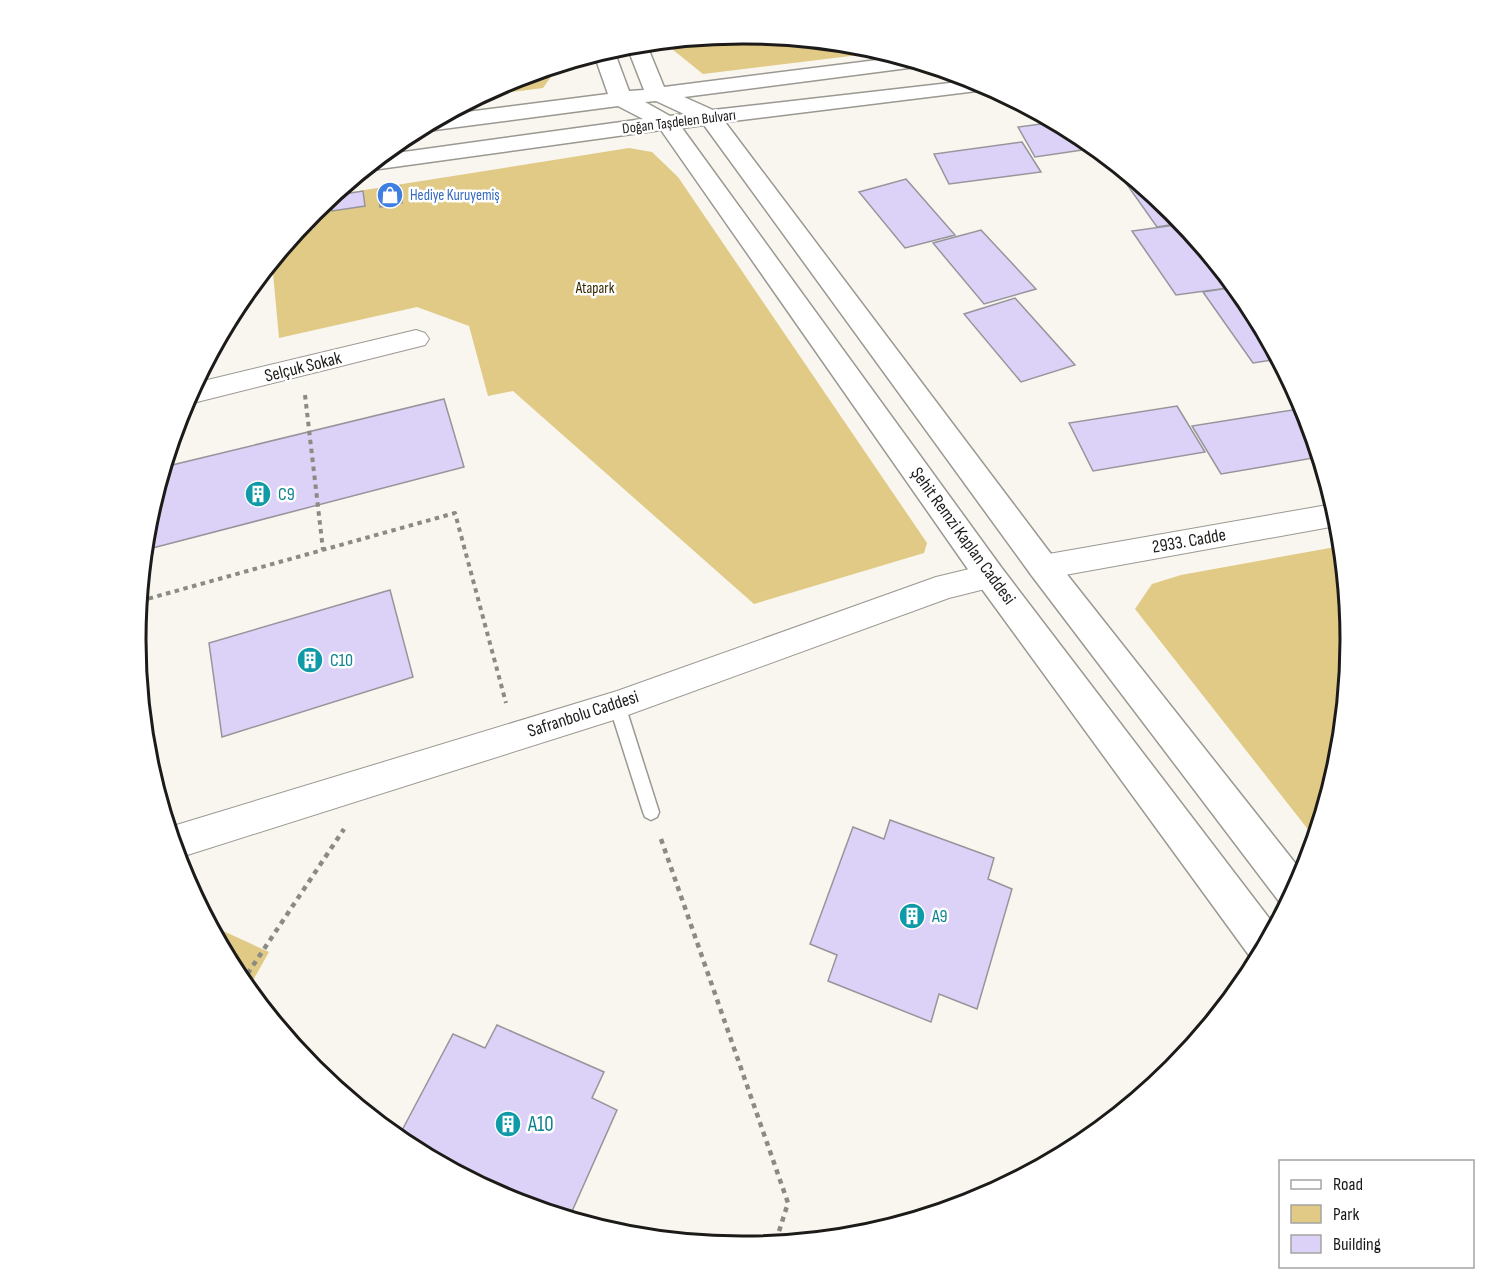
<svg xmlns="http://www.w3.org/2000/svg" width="1486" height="1280" viewBox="0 0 1486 1280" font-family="'Sofia Sans Condensed',sans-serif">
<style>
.green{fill:#e0ca85}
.building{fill:#dcd2f7;stroke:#96959b;stroke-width:1.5}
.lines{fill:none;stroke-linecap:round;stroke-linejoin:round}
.service-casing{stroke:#9a9891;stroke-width:3}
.minor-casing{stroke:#9a9891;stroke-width:2}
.secondary-casing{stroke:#9a9891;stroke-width:3}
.path-far1{stroke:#8c8a85;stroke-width:4;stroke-dasharray:4.5 4.5;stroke-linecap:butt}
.path{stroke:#8c8a85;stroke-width:4.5;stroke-dasharray:5 5;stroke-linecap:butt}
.service{fill:#fff;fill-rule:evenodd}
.minor{fill:#fff;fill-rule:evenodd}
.secondary{fill:#fff;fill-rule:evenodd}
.labels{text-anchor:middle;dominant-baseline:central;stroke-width:5;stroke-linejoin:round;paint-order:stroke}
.far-street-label{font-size:15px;fill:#1c1b19;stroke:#fff}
.far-shop-label{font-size:15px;fill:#366cbe;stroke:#fff;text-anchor:start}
.far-park-label{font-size:15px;fill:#372a00;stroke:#fff}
.street-label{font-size:18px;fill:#1c1b19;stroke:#fff}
.culture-label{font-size:18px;fill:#0d838f;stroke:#fff;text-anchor:start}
.near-culture-label{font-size:21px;fill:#0d838f;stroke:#fff;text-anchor:start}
.rim{fill:none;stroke:#1c1b19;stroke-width:3}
</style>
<rect width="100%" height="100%" fill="#f8f6ef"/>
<path class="green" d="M 743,33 L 862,45 L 884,52 L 703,74 L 662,41 Z
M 555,66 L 555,71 L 543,88 L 480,96 L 511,79 Z
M 629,148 L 652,152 L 678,177 L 927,543 L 924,553 L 754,604 L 513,391 L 488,396 L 469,326 L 417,307 L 279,338 L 272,262 L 296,233 L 314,229 L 312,213 L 333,195 Z
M 1341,546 L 1350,640 L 1338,759 L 1314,837 L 1135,609 L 1152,584 L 1181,575 Z
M 221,930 L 269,952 L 248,989 L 238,977 L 215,934 Z"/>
<path class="building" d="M 1056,122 L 1081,135 L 1096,148 L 1035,157 L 1018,127 Z
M 1022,142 L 1041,172 L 949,184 L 934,154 Z
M 1116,169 L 1121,169 L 1172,211 L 1182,223 L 1157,227 Z
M 906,179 L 955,235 L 905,248 L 859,192 Z
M 400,186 L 402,203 L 380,207 L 378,190 Z
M 363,191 L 365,206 L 332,211 L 332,196 Z
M 1183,224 L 1235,287 L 1176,295 L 1132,231 Z
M 981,230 L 1036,289 L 984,304 L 933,243 Z
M 1235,287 L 1248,303 L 1278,359 L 1253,363 L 1203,292 Z
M 1015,298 L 1075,365 L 1021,382 L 964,314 Z
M 444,399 L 464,467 L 145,550 L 148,521 L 164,467 Z
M 1177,406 L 1205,452 L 1093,471 L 1069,423 Z
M 1299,409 L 1308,423 L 1319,457 L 1221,474 L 1192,426 Z
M 390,590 L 413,677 L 222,737 L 209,643 Z
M 890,820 L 994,858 L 988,879 L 1012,889 L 977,1009 L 939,994 L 931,1022 L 828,981 L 837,955 L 810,944 L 853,827 L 884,839 Z
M 497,1025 L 604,1072 L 592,1098 L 617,1110 L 569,1218 L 510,1201 L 398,1138 L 453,1034 L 485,1048 Z"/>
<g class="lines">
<defs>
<path id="service" d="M 617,698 L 623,700 L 625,705 L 659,812 L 657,817 L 651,820 L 645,817 L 643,812 L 609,705 L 611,700 Z"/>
<path id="minor" d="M 416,330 L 425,333 L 429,339 L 425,345 L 189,404 L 185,402 L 195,383 Z
M 1333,504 L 1339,525 L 1336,526 L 1043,579 L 1032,576 L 1028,567 L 1032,558 L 1043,555 Z
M 990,564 L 1001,567 L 1005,576 L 1001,585 L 949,598 L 617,719 L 178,858 L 169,828 L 173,826 L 617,691 L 936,577 Z"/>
<path id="secondary" d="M 646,43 L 664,87 L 901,57 L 925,64 L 916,67 L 684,97 L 713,110 L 976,80 L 993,89 L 725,122 L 1054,558 L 1303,873 L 1286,906 L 1281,904 L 1032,576 L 704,125 L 682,128 L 1001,567 L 1275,926 L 1257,960 L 1251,958 L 979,585 L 661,130 L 372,170 L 365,168 L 382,155 L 643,119 L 618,106 L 427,131 L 419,128 L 443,115 L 608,94 L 594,54 L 613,48 L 629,91 L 644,90 L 626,44 ZM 656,101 L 684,114 L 670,116 L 645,102 Z"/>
</defs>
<use href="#service" class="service-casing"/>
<use href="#minor" class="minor-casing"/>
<use href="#secondary" class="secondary-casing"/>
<path class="path-far1" d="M 305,395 L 323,550
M 140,601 L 455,513 L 506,703"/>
<path class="path" d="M 661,839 L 788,1203 L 775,1244
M 242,982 L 344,829
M 313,1068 L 319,1071"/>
<use href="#service" class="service"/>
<use href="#minor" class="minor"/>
<use href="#secondary" class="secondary"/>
</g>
<defs>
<symbol id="shop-disc" viewBox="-11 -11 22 22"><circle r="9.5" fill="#3f7fe0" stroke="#fff"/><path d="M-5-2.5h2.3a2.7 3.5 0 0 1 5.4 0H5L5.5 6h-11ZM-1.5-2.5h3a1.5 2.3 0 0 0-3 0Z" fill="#fff"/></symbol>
<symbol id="building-disc" viewBox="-11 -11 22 22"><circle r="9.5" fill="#0f9aa8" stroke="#fff"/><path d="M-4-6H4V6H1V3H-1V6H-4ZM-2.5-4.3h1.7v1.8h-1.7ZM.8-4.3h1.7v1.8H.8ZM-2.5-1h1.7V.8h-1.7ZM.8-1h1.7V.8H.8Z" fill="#fff"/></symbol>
</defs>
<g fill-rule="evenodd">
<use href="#shop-disc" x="375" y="180" width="30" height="30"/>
<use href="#building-disc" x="243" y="479" width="30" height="30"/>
<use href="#building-disc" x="295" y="645" width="30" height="30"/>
<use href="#building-disc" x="897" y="901" width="30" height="30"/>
<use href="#building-disc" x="493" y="1109" width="30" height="30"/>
</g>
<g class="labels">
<g class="far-street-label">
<text transform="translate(679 122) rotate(-7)">Doğan Taşdelen Bulvarı</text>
</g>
<g class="far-shop-label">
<text x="410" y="195">Hediye Kuruyemiş</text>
</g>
<g class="far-park-label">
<text x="595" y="288">Atapark</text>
</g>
<g class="street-label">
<text transform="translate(303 367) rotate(-14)">Selçuk Sokak</text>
<text transform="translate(963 536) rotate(54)">Şehit Remzi Kaplan Caddesi</text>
<text transform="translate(1189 541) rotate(-10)">2933. Cadde</text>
<text transform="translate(583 714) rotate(-18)">Safranbolu Caddesi</text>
</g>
<g class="culture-label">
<text x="278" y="494">C9</text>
<text x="330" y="660">C10</text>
<text x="932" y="916">A9</text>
</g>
<g class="near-culture-label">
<text x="528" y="1124">A10</text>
</g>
</g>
<path d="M0 0H1486V1280H0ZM742 44H744A596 596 0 0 1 1340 640V640A596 596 0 0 1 744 1236H742A596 596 0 0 1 146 640V640A596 596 0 0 1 742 44Z" fill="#fff" fill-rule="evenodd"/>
<path class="rim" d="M742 44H744A596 596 0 0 1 1340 640V640A596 596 0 0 1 744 1236H742A596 596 0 0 1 146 640V640A596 596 0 0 1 742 44Z"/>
<rect x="1279" y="1160" width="195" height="108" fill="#ffffff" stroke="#a4a4a3" stroke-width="1.5"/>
<rect x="1291" y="1180" width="30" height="9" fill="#ffffff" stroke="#a4a4a3" stroke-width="1.5"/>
<text x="1333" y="1190" font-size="18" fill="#1c1b19">Road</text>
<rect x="1291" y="1205" width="30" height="18" fill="#e0ca85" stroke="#a4a4a3" stroke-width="1.5"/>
<text x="1333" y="1220" font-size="18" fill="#1c1b19">Park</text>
<rect x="1291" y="1235" width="30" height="18" fill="#dcd2f7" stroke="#a4a4a3" stroke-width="1.5"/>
<text x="1333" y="1250" font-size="18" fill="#1c1b19">Building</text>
</svg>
